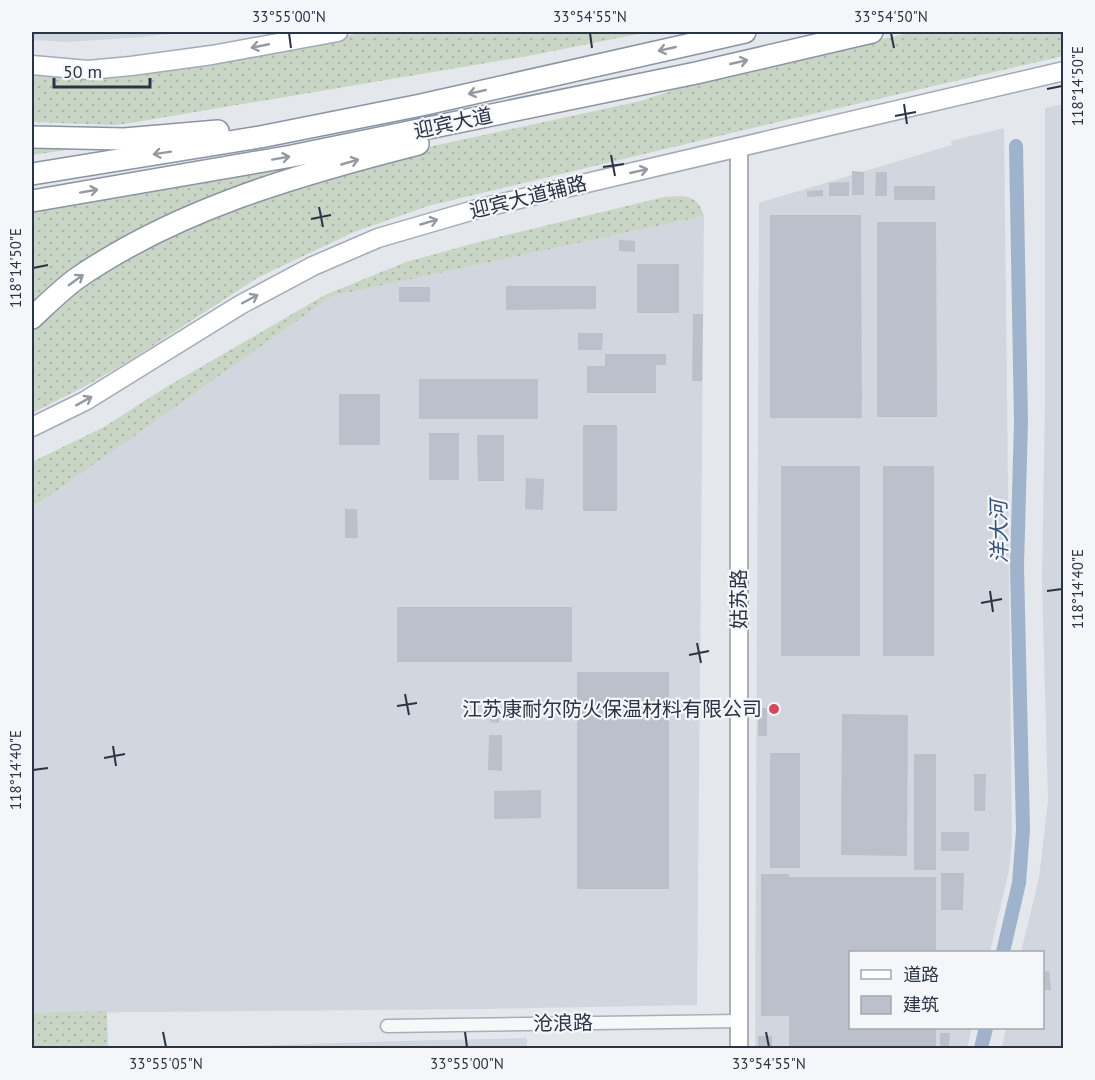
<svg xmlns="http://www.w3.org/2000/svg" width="1095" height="1080" viewBox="0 0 1095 1080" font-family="'PT Sans','Noto Sans SC',sans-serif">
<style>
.built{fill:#d2d6de}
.grass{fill:url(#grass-dots)}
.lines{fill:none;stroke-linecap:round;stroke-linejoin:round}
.canal{stroke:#9fb4cc;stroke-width:14}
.building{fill:#bbc0ca}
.street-casing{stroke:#a9aeb7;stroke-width:15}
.secondary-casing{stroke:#a9aeb7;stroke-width:20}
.primary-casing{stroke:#a3abb8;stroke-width:21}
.highway-casing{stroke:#8b94a3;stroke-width:24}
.street{stroke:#f7f8fa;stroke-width:12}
.secondary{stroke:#fff;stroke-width:16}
.primary{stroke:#fff;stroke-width:18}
.highway{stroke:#fff;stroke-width:21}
.oneway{stroke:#959aa2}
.ticks{fill:none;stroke:#2b3445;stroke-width:2}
.poi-dot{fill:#d1495b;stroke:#f4f6f9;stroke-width:2}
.labels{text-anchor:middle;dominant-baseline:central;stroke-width:4.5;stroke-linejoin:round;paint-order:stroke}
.street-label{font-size:20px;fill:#2b3445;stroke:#f4f6f9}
.poi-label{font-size:20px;fill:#2b3445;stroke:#f4f6f9;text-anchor:end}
.water-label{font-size:21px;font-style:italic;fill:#34527a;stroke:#f4f6f9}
.neatline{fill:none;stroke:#2b3445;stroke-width:2}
.ticks-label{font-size:15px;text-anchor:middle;fill:#2b3445}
</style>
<defs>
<pattern id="grass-dots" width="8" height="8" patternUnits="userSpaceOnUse" patternTransform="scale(1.5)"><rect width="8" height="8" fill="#c9d6c5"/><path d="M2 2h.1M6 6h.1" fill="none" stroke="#adb8ab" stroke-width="1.8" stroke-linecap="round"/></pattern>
</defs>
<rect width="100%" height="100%" fill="#e4e7ec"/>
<path class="built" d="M 32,32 L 185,32 L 142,37 L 68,42 L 32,40 Z
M 1063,104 L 1063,1048 L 1002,1048 L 1006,1028 L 1042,1028 L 1042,952 L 1021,952 L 1039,878 L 1048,800 L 1042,581 L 1045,403 L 1045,108 Z
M 1004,128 L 1012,843 L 1009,870 L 990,952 L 850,952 L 850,1028 L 972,1028 L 967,1048 L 755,1048 L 759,203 L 952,145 L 951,141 Z
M 704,216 L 697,1005 L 483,1009 L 34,1013 L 33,865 L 32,865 L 33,508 L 171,405 L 332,296 Z
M 527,1038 L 527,1048 L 179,1048 L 402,1041 Z"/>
<path class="grass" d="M 369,32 L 648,32 L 528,56 L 130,123 L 115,125 L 32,122 L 32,71 L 121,72 Z
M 913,32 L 1063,32 L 1063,56 L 744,130 L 428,206 L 354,232 L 257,278 L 134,358 L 84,387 L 32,413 L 32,204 L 295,166 L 328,173 L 387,156 L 641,101 L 697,82 Z
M 32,139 L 80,148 L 32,155 Z
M 680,196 C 695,197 699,202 704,216 L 332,296 L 32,508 L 32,462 L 104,427 L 163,389 L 325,295 L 406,262 L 490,239 L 664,197 Z
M 107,1011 L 108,1048 L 32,1048 L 32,1013 Z"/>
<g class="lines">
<path class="canal" d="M 1003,952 L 1019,883 L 1023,830 L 1017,566 L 1021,422 L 1016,146
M 981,1048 L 986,1028"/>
</g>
<path class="building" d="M 852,171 L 864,172 L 864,195 L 852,195 Z
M 876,172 L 887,172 L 887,196 L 875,196 Z
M 849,182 L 849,196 L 829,196 L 829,183 Z
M 894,186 L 935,186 L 935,200 L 894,200 Z
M 823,190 L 823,196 L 807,197 L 807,191 Z
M 770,215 L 861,215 L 862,418 L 770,418 Z
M 877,222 L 936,222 L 937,417 L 877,417 Z
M 619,240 L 635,241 L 635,252 L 619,251 Z
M 637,264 L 679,264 L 679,313 L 637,313 Z
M 506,286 L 596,286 L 596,309 L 506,310 Z
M 399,287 L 430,287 L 430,302 L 399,302 Z
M 693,314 L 703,314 L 702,381 L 692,381 Z
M 578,333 L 603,333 L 602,350 L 578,350 Z
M 605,354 L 666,354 L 666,365 L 656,365 L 656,393 L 587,393 L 587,366 L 605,366 Z
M 419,379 L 538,379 L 538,419 L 419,419 Z
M 339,394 L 380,394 L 380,445 L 339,445 Z
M 583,425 L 617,425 L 617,511 L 583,511 Z
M 429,433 L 459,433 L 459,480 L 429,480 Z
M 477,435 L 504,435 L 504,481 L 478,481 Z
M 781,466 L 860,466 L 860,656 L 781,656 Z
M 883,466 L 934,466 L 934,656 L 883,656 Z
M 526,478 L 544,479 L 543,510 L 525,509 Z
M 345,509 L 357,509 L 358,538 L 345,538 Z
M 397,607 L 572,607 L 572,662 L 397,662 Z
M 577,672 L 669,672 L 669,889 L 577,889 Z
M 491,703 L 499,704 L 499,723 L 490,722 Z
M 758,708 L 767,708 L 767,736 L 758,736 Z
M 842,714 L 908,715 L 907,856 L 841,855 Z
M 489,735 L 502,735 L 502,771 L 488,770 Z
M 770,753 L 800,753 L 800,868 L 770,868 Z
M 914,754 L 936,754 L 936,870 L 914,870 Z
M 974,774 L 986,774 L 985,811 L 974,811 Z
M 541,790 L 541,818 L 494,819 L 494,791 Z
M 941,832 L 969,832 L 969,851 L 941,851 Z
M 941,873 L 964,873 L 963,910 L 941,910 Z
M 761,874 L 789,874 L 789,877 L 936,877 L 936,952 L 850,952 L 850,1028 L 936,1028 L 936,1048 L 789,1048 L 789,1016 L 761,1016 Z
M 1049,971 L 1051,990 L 1042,990 L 1042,972 Z
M 940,1033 L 950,1033 L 949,1048 L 940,1048 Z
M 758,1036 L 772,1036 L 772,1048 L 758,1048 Z"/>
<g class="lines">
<defs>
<path id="street" d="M 387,1026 L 739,1021"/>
<path id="secondary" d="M 739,149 L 739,1048"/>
<path id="primary" d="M 32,65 L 88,70 L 131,66 L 212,55 L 338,32
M 32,427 L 85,401 L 240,305 L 313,266 L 378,238 L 474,210 L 561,189 L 1064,71"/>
<path id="highway" d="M 32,137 L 124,139 L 218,131
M 32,174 L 260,137 L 421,105 L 745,32
M 32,201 L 292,156 L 696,73 L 872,32
M 32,318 C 46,305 60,291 76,279 C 177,209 300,174 418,144"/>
</defs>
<use href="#street" class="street-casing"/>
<use href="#secondary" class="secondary-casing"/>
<use href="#primary" class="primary-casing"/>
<use href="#highway" class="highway-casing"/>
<use href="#street" class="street"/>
<use href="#secondary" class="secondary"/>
<use href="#primary" class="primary"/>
<use href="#highway" class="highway"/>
</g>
<defs><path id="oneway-shaft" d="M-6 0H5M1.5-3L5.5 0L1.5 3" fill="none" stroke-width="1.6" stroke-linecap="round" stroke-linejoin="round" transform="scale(1.5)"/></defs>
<g class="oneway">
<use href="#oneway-shaft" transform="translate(260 46) rotate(169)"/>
<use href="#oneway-shaft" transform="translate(667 49) rotate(167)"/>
<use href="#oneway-shaft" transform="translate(739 62) rotate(-13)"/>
<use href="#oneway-shaft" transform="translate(477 92) rotate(167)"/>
<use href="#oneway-shaft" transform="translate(162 153) rotate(171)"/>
<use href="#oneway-shaft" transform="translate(281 158) rotate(-10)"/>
<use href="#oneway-shaft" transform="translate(350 162) rotate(-16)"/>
<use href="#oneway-shaft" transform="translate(639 171) rotate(-13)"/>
<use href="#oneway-shaft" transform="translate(89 191) rotate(-10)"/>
<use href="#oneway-shaft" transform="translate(429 222) rotate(-16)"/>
<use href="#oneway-shaft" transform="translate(76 280) rotate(-36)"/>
<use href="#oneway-shaft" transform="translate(250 299) rotate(-28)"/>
<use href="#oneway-shaft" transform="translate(84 401) rotate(-29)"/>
</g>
<path class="ticks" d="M 289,33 L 291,48M 590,33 L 592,48M 891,33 L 894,48M 1047,89 L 1062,86M 904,104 L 907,124M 895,116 L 916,112M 611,155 L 615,176M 603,167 L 624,164M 319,207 L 323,227M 311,219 L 331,215M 33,268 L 48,265M 990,591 L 993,612M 1047,591 L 1062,589M 981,603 L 1002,599M 697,643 L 701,663M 689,655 L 709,651M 405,694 L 409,715M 397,706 L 417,703M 113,746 L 116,766M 104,758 L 125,754M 33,770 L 48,768M 163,1032 L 166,1047M 465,1032 L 467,1047M 766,1032 L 769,1047"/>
<circle class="poi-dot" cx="774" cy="709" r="6"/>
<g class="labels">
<g class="street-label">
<text transform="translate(453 123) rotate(-12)">迎宾大道</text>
<text transform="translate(528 197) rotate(-14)">迎宾大道辅路</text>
<text transform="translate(739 599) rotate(-90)">姑苏路</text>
<text transform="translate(563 1023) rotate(-1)">沧浪路</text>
</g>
<g class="poi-label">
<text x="762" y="709">江苏康耐尔防火保温材料有限公司</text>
</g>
<g class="water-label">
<text transform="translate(999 532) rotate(-91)">洋大河</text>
</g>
</g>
<rect width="1095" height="1080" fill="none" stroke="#f4f6f9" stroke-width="66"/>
<rect x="849" y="951" width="195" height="78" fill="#f4f6f9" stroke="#a4a8b1" stroke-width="1.5"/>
<rect x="861" y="970" width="30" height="9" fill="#ffffff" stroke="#a4a8b1" stroke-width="1.5"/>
<text x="903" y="981" font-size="18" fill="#2b3445">道路</text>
<rect x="861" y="996" width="30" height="18" fill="#bbc0ca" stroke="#a4a8b1" stroke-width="1.5"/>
<text x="903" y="1011" font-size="18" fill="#2b3445">建筑</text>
<path d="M54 78v9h96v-9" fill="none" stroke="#2b3445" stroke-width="3"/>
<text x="63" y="78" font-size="18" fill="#2b3445" stroke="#f4f6f9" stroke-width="4.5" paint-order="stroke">50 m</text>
<rect x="33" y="33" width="1029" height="1014" class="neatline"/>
<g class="ticks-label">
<text x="289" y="22">33°55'00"N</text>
<text x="590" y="22">33°54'55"N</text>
<text x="891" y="22">33°54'50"N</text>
<text transform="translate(1078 86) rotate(-90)" y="5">118°14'50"E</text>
<text transform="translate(16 268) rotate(-90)" y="5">118°14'50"E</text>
<text transform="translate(1078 589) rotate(-90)" y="5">118°14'40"E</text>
<text transform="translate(16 770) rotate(-90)" y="5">118°14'40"E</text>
<text x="166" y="1069">33°55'05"N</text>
<text x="467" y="1069">33°55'00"N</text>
<text x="769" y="1069">33°54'55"N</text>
</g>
</svg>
